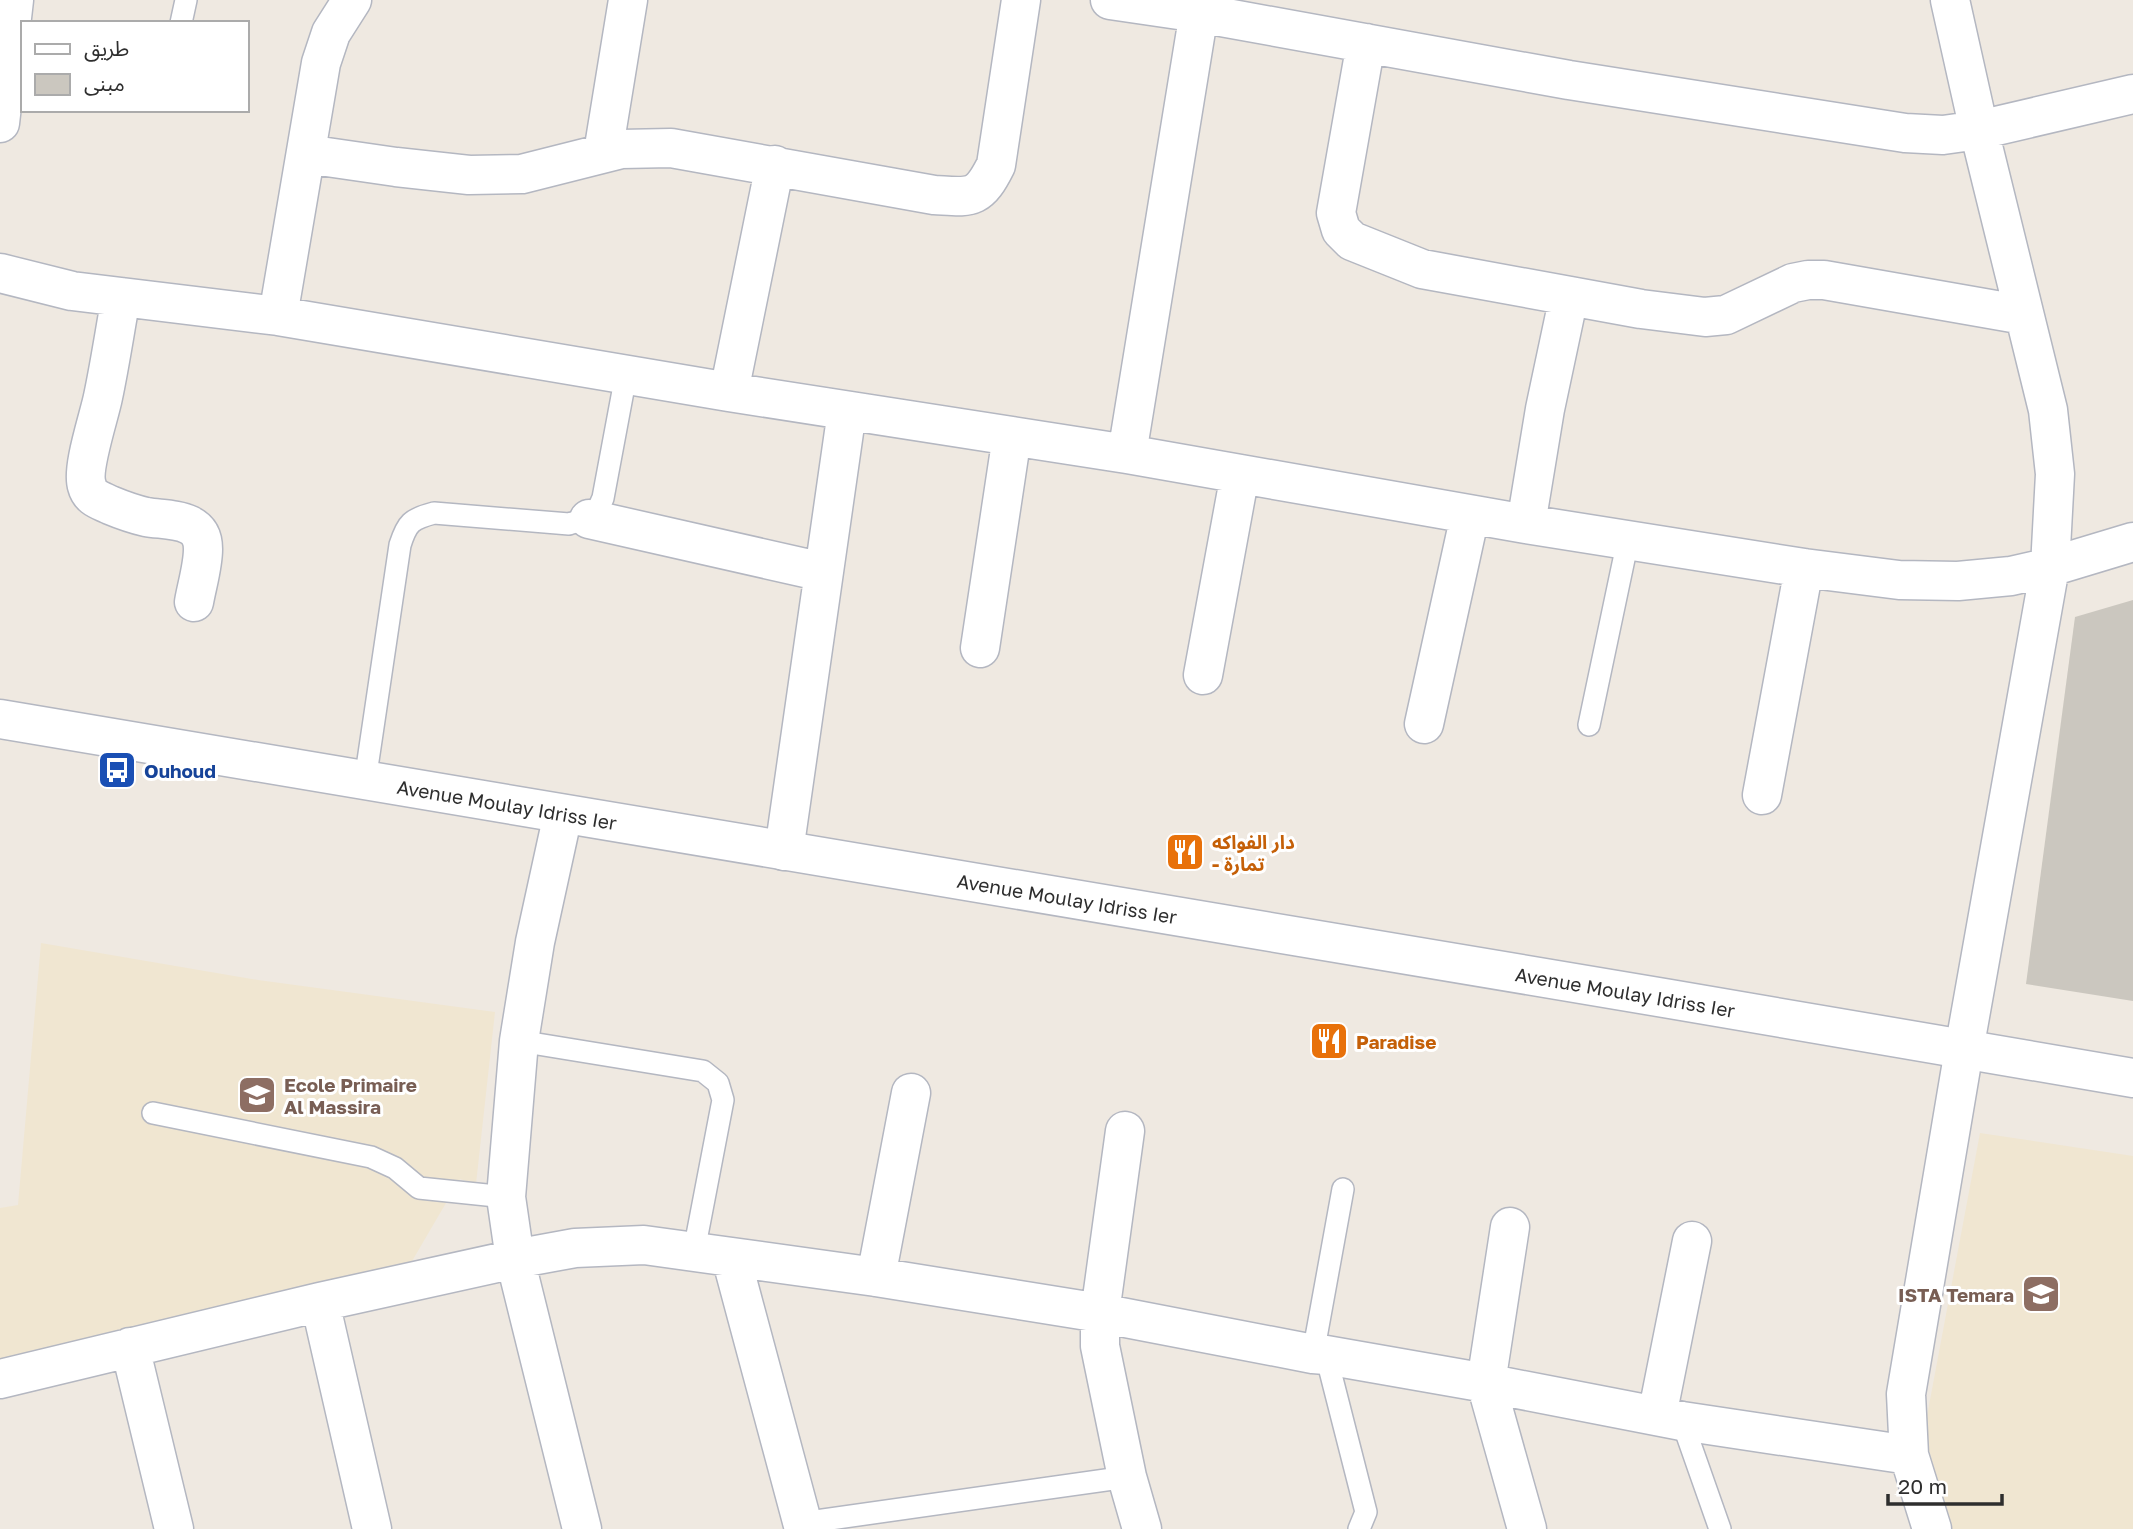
<svg xmlns="http://www.w3.org/2000/svg" width="2133" height="1529" viewBox="0 0 2133 1529" font-family="'Golos Text','Noto Sans Arabic',sans-serif">
<style>
.education{fill:#f0e6d1}
.building{fill:#cbc7bf}
.lines{fill:none;stroke-linecap:round;stroke-linejoin:round}
.lane-casing{stroke:#b4b7c1;stroke-width:24}
.street-casing{stroke:#b4b7c1;stroke-width:41}
.secondary-casing{stroke:#b4b7c1;stroke-width:41}
.lane{stroke:#fff;stroke-width:21}
.street{stroke:#fff;stroke-width:38}
.secondary{stroke:#fff;stroke-width:38}
.labels{text-anchor:middle;dominant-baseline:central;stroke-width:6;stroke-linejoin:round;paint-order:stroke}
.transit-label{font-size:19px;font-weight:bold;fill:#164399;stroke:#fff;text-anchor:start}
.street-label{font-size:19px;fill:#2e2e2e;stroke:#fff}
.food-label{font-size:19px;font-weight:bold;fill:#c56008;stroke:#fff;text-anchor:start}
.education-label{font-size:19px;font-weight:bold;fill:#785e54;stroke:#fff;text-anchor:start}
</style>
<rect width="100%" height="100%" fill="#efe9e1"/>
<path class="education" d="M 41,943 L 258,980 L 495,1012 L 476,1184 L 460,1179 L 408,1268 L 0,1370 L 0,1208 L 18,1205 Z
M 1980,1133 L 2133,1156 L 2133,1529 L 1951,1529 L 1924,1432 Z"/>
<path class="building" d="M 2133,600 L 2133,1001 L 2026,984 L 2075,617 Z"/>
<g class="lines">
<defs>
<path id="lane" d="M 181,23 L 186,0
M 1589,725 L 1628,540
M 365,781 L 400,545 C 407,523 411,519 434,513 L 569,524 C 589,518 595,518 603,498 L 626,375
M 519,1041 L 703,1071 L 718,1083 L 723,1100 L 694,1251
M 153,1113 L 371,1157 L 395,1168 L 419,1188 L 506,1197
M 1313,1354 L 1343,1189
M 1326,1355 L 1366,1512 L 1359,1529
M 1682,1421 L 1720,1529
M 802,1523 L 1127,1477"/>
<path id="street" d="M 1110,0 L 1199,13 L 1569,80 L 1905,133 L 1943,135 L 1979,130 L 2133,94
M 1366,43 L 1336,213 L 1341,230 L 1352,241 L 1422,269 L 1641,309 L 1705,317 L 1726,315 L 1793,283 L 1808,280 L 1824,280 L 2024,315
M 0,123 L 14,0
M 603,153 L 628,0
M 306,154 L 396,167 L 469,175 L 522,174 L 621,149 L 671,148 L 934,195 C 971,197 978,201 996,165 L 1021,0
M 0,273 L 72,291 L 278,316 L 729,392 L 1127,454 L 1526,524 L 1804,568 L 1899,580 L 1958,581 L 2011,576 L 2050,567 L 2133,542
M 121,297 C 115,330 110,364 103,397 C 99,417 81,469 87,486 C 90,498 100,500 110,505 C 122,510 133,514 146,517 C 169,521 203,517 203,549 C 203,566 197,585 194,602
M 278,316 L 321,63 L 331,33 L 352,0
M 729,392 L 775,165
M 1127,454 L 1201,0
M 589,519 L 823,572
M 1526,524 L 1545,409 L 1569,296
M 980,648 L 1012,436
M 1203,675 L 1240,474
M 1424,724 L 1470,515
M 1762,795 L 1804,568
M 563,814 L 535,942 L 519,1041 L 506,1197 L 515,1259 L 582,1529
M 784,851 L 847,411
M 1125,1131 L 1100,1313 L 1100,1346 L 1127,1477 L 1142,1529
M 1510,1227 L 1486,1383 L 1527,1529
M 731,1257 L 804,1529
M 876,1277 L 911,1093
M 320,1302 L 372,1529
M 130,1347 L 174,1529
M 0,1379 L 320,1302 L 515,1259 L 575,1248 L 644,1245 L 876,1277 L 1100,1313 L 1313,1354 L 1326,1355 L 1486,1383 L 1682,1421 L 1909,1455
M 1657,1416 L 1692,1241
M 1932,1529 L 1909,1455 L 1906,1394 L 1964,1050 L 2050,567 L 2055,474 L 2048,410 L 1979,130 L 1950,0"/>
<g id="secondary">
<path id="s1" d="M 0,719 L 1670,999 L 2133,1078"/>
</g>
</defs>
<use href="#lane" class="lane-casing"/>
<use href="#street" class="street-casing"/>
<use href="#secondary" class="secondary-casing"/>
<use href="#lane" class="lane"/>
<use href="#street" class="street"/>
<use href="#secondary" class="secondary"/>
</g>
<defs>
<symbol id="bus-square" viewBox="-11 -11 22 22"><rect x="-9" y="-9" width="18" height="18" rx="4" fill="#1a4fb4" stroke="#fff"/><path d="M-5-6H5V4H4V6H2V4H-2V6H-4V4H-5ZM-3.5-4V0h7V-4ZM-3.5 1.2v1.5H-2V1.2ZM2 1.2v1.5H3.5V1.2Z" fill="#fff"/></symbol>
<symbol id="restaurant-square" viewBox="-11 -11 22 22"><rect x="-9" y="-9" width="18" height="18" rx="4" fill="#e8710a" stroke="#fff"/><path d="M-5-6h1v4h1v-4h1v4h1v-4h1v5L-1.5 .5V6h-2V.5L-5-1ZM5-6V6H3V1.5H1.5Q1.5-4 5-6Z" fill="#fff"/></symbol>
<symbol id="school-square" viewBox="-11 -11 22 22"><rect x="-9" y="-9" width="18" height="18" rx="4" fill="#8d6e63" stroke="#fff"/><path d="M0-5L7-2L0 1L-7-2ZM-4 1L0 2.5L4 1V4Q0 6-4 4Z" fill="#fff"/></symbol>
<symbol id="university-square" viewBox="-11 -11 22 22"><rect x="-9" y="-9" width="18" height="18" rx="4" fill="#8d6e63" stroke="#fff"/><path d="M0-5L7-2L0 1L-7-2ZM-4 1L0 2.5L4 1V4Q0 6-4 4Z" fill="#fff"/></symbol>
</defs>
<g fill-rule="evenodd">
<use href="#bus-square" x="95" y="748" width="44" height="44"/>
<use href="#restaurant-square" x="1163" y="830" width="44" height="44"/>
<use href="#restaurant-square" x="1307" y="1019" width="44" height="44"/>
<use href="#school-square" x="235" y="1073" width="44" height="44"/>
<use href="#university-square" x="2019" y="1272" width="44" height="44"/>
</g>
<g class="labels">
<g class="transit-label">
<text x="144" y="770">Ouhoud</text>
</g>
<g class="street-label">
<text stroke="none"><textPath href="#s1" startOffset="514">Avenue Moulay Idriss Ier</textPath></text>
<text stroke="none"><textPath href="#s1" startOffset="1082">Avenue Moulay Idriss Ier</textPath></text>
<text stroke="none"><textPath href="#s1" startOffset="1648">Avenue Moulay Idriss Ier</textPath></text>
</g>
<g class="food-label">
<text x="1212" y="841">دار الفواكه<tspan x="1212" dy="22">- تمارة</tspan></text>
<text x="1356" y="1041">Paradise</text>
</g>
<g class="education-label">
<text x="284" y="1084">Ecole Primaire<tspan x="284" dy="22">Al Massira</tspan></text>
<text x="2014" y="1294" text-anchor="end">ISTA Temara</text>
</g>
</g>
<rect x="21" y="21" width="228" height="91" fill="#ffffff" stroke="#ababab" stroke-width="2"/>
<rect x="35" y="44" width="35" height="10" fill="#ffffff" stroke="#ababab" stroke-width="2"/>
<text x="84" y="56" font-size="21" fill="#2e2e2e">طريق</text>
<rect x="35" y="74" width="35" height="21" fill="#cbc7bf" stroke="#ababab" stroke-width="2"/>
<text x="84" y="91" font-size="21" fill="#2e2e2e">مبنى</text>
<path d="M1888 1494v10h114v-10" fill="none" stroke="#2e2e2e" stroke-width="3.5"/>
<text x="1898" y="1494" font-size="21" fill="#2e2e2e" stroke="#ffffff" stroke-width="5" paint-order="stroke">20 m</text>
</svg>
